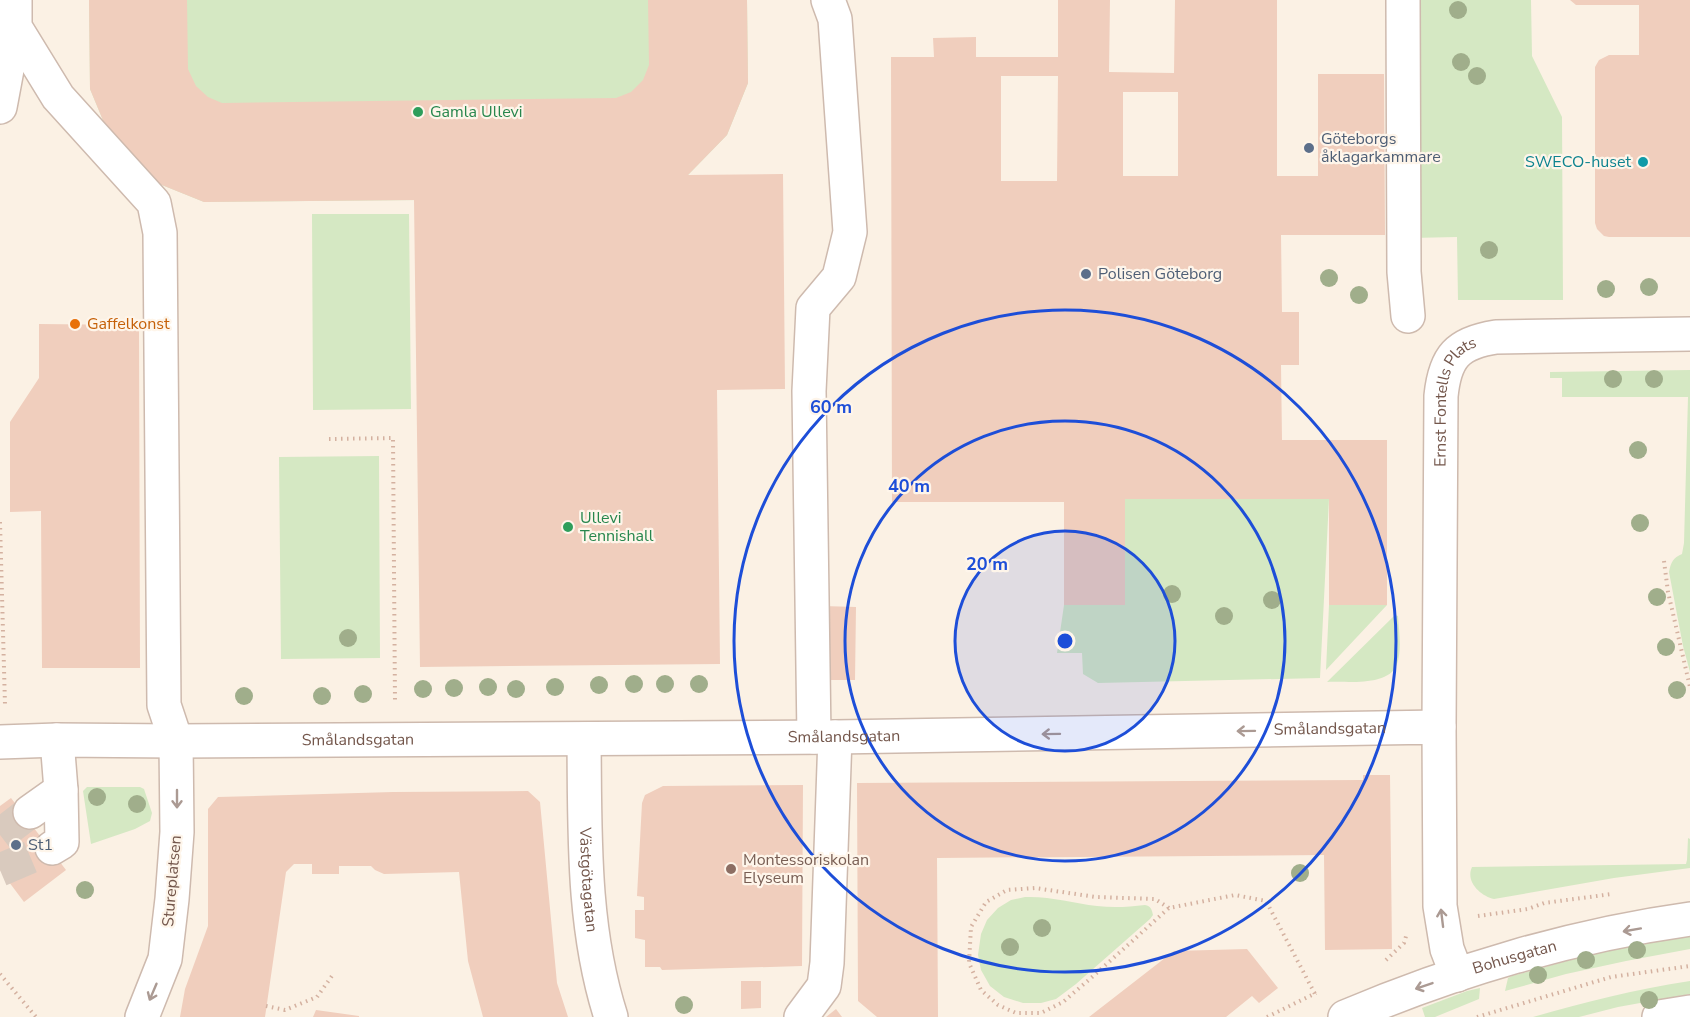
<svg xmlns="http://www.w3.org/2000/svg" width="1690" height="1017" viewBox="0 0 1690 1017" font-family="'Nunito Sans',sans-serif">
<style>
.green{fill:#d5e8c3}
.building{fill:#f0cebd;fill-rule:evenodd}
.lines{fill:none;stroke-linecap:round;stroke-linejoin:round}
.minor-tunnel{stroke:#d9cabe;stroke-width:33;stroke-dasharray:33 16;stroke-linecap:butt}
.minor-casing{stroke:#cebaae;stroke-width:36}
.path{stroke:#d4b1a0;stroke-width:4;stroke-dasharray:1.5 4.5;stroke-linecap:butt}
.minor{stroke:#fff;stroke-width:33}
.tree{fill:#a0ae8b}
.oneway{stroke:#ab9a93}
.ring{fill:none;stroke:#1d4ed8;stroke-width:3}
.leisure-dot{fill:#2e9e5b;stroke:#fef5ea;stroke-width:2}
.service-dot{fill:#5c6f8a;stroke:#fef5ea;stroke-width:2}
.culture-dot{fill:#0f9aa8;stroke:#fef5ea;stroke-width:2}
.food-dot{fill:#e8710a;stroke:#fef5ea;stroke-width:2}
.education-dot{fill:#8d6e63;stroke:#fef5ea;stroke-width:2}
.labels{text-anchor:middle;dominant-baseline:central;stroke-width:4.5;stroke-linejoin:round;paint-order:stroke}
.leisure-label{font-size:16px;fill:#27864d;stroke:#fef5ea;text-anchor:start}
.service-label{font-size:16px;fill:#4e5e75;stroke:#fef5ea;text-anchor:start}
.culture-label{font-size:16px;fill:#0d838f;stroke:#fef5ea;text-anchor:end}
.food-label{font-size:16px;fill:#c56008;stroke:#fef5ea;text-anchor:start}
.street-label{font-size:16px;fill:#73564b;stroke:#fef5ea}
.education-label{font-size:16px;fill:#785e54;stroke:#fef5ea;text-anchor:start}
.centre{fill:#1d4ed8;stroke:#fef5ea;stroke-width:3}
.ring-label{font-size:18px;text-anchor:middle;font-weight:bold;fill:#1d4ed8;stroke:#fef5ea;stroke-width:4.5;stroke-linejoin:round;paint-order:stroke}
</style>
<rect width="100%" height="100%" fill="#fbf1e4"/>
<path class="green" d="M 89,0 L 747,0 L 748,83 L 727,135 L 688,175 L 635,198 L 204,202 L 152,181 L 112,142 L 90,89 Z
M 1410,0 L 1531,0 L 1532,56 L 1562,117 L 1563,300 L 1458,300 L 1457,237 L 1411,238 Z
M 312,214 L 409,214 L 411,409 L 313,410 Z
M 1690,370 L 1690,672 L 1683,646 L 1669,572 C 1671,562 1673,558 1682,554 L 1684,543 L 1688,397 L 1562,397 L 1562,378 L 1550,378 L 1550,372 Z
M 379,456 L 380,658 L 281,659 L 279,457 Z
M 1125,499 L 1329,499 L 1320,678 L 1098,683 L 1083,674 L 1082,653 L 1057,653 L 1064,605 L 1125,605 Z
M 1329,605 L 1387,605 L 1326,670 Z
M 1395,615 L 1398,616 C 1399,631 1402,650 1397,664 C 1389,687 1347,681 1327,682 Z
M 87,787 L 140,787 L 144,789 L 152,813 L 150,821 L 135,829 L 91,844 L 83,791 Z
M 1688,838 L 1690,839 L 1690,868 L 1614,878 L 1494,899 C 1481,896 1465,882 1472,867 L 1686,864 L 1687,860 Z
M 1025,897 C 1050,896 1073,903 1097,906 C 1113,908 1129,907 1145,905 C 1151,906 1152,910 1153,915 L 1150,919 L 1076,984 L 1056,999 L 1041,1003 L 1023,1003 L 1004,997 L 990,986 L 981,970 L 978,955 L 981,934 L 987,920 L 998,908 L 1011,900 Z
M 1690,934 L 1690,949 L 1626,961 L 1566,974 L 1505,991 L 1508,978 L 1512,976 L 1618,947 Z
M 1690,981 L 1690,994 L 1618,1007 L 1579,1017 L 1533,1017 C 1585,1002 1636,989 1690,981 Z
M 1480,988 L 1479,999 L 1435,1017 L 1425,1017 L 1422,1008 L 1467,991 Z"/>
<path class="building" d="M 89,0 L 187,0 L 188,69 L 196,86 L 208,97 L 222,103 L 616,98 L 631,92 L 643,80 L 649,65 L 648,0 L 747,0 L 748,83 L 727,135 L 688,175 L 783,174 L 785,389 L 717,390 L 720,664 L 420,667 L 414,200 L 204,202 L 152,181 L 112,142 L 90,89 Z
M 1058,0 L 1110,0 L 1109,72 L 1174,73 L 1175,0 L 1277,0 L 1277,176 L 1318,176 L 1318,74 L 1384,74 L 1385,235 L 1281,235 L 1282,312 L 1299,312 L 1299,365 L 1281,365 L 1282,440 L 1387,440 L 1387,605 L 1329,605 L 1329,499 L 1125,499 L 1125,605 L 1064,605 L 1064,502 L 892,502 L 891,57 L 934,57 L 933,38 L 976,37 L 976,57 L 1058,57 ZM 1001,76 L 1058,76 L 1057,181 L 1001,181 ZM 1123,92 L 1178,92 L 1178,176 L 1123,176 Z
M 1570,0 L 1690,0 L 1690,237 L 1609,237 L 1604,236 L 1597,229 L 1595,223 L 1595,67 L 1599,60 L 1609,55 L 1639,55 L 1639,5 L 1576,5 Z
M 39,324 L 139,325 L 140,668 L 42,668 L 41,511 L 10,512 L 10,422 L 39,378 Z
M 823,606 L 856,607 L 855,680 L 822,680 Z
M 1363,775 L 1390,775 L 1392,949 L 1325,950 L 1324,855 L 937,858 L 938,1017 L 877,1017 L 858,1001 L 857,783 L 1363,780 Z
M 803,785 L 802,966 L 662,970 L 660,967 L 645,967 L 645,940 L 635,938 L 635,910 L 644,910 L 644,897 L 637,896 L 642,803 L 645,795 L 663,786 Z
M 528,791 L 540,802 L 557,983 L 568,1017 L 483,1017 L 468,961 L 459,872 L 384,874 L 375,870 L 371,866 L 339,866 L 339,874 L 312,874 L 312,864 L 294,864 L 286,872 L 265,1017 L 180,1017 L 185,989 L 208,926 L 208,809 L 218,797 L 393,792 Z
M 11,798 L 66,870 L 24,902 L 0,870 L 0,806 Z
M 1247,949 L 1278,988 L 1259,1003 L 1252,996 L 1226,1017 L 1089,1017 L 1174,951 Z
M 741,981 L 761,981 L 761,1008 L 741,1009 Z
M 836,1009 L 842,1017 L 826,1017 Z
M 316,1010 L 359,1016 L 359,1017 L 313,1017 Z"/>
<g class="lines">
<path class="minor-tunnel" d="M 0,835 L 30,812
M 0,870 L 52,848"/>
<defs>
<g id="minor">
<path d="M 15,0 L 15,27 L 58,97 L 154,203 L 160,233 L 164,705 L 176,741 L 177,832 L 172,899 L 165,959 L 142,1017"/>
<path d="M 1403,0 L 1404,272 L 1408,316"/>
<path d="M 0,107 L 15,27"/>
<path id="s1" d="M 1439,727 L 1441,396 C 1445,357 1457,343 1496,337 L 1690,334"/>
<path d="M 814,737 L 809,391 L 813,308 L 839,277 L 850,232 L 835,19 L 828,0"/>
<path id="s2" d="M 584,739 C 585,832 582,927 611,1017"/>
<path id="s3" d="M 0,742 L 57,740 L 176,741 L 835,737 L 1439,727 L 1440,906 L 1447,949 L 1457,975"/>
<path d="M 30,812 L 61,790"/>
<path d="M 52,848 L 62,842 L 61,790 L 57,740"/>
<path d="M 801,1017 L 824,986 L 827,963 L 835,737"/>
<path id="s4" d="M 1345,1017 C 1453,971 1574,935 1690,919"/>
<path d="M 1659,1017 L 1690,1012"/>
</g>
</defs>
<use href="#minor" class="minor-casing"/>
<path class="path" d="M 329,439 L 393,438 L 395,702
M 0,522 L 5,705
M 1664,561 L 1668,592 L 1690,687
M 1169,908 L 1155,899 L 1096,897 L 1035,888 L 1007,890 L 986,902 L 971,927 L 969,963 L 981,990 L 998,1005 L 1016,1013 L 1041,1013 L 1063,1002 L 1091,978 L 1169,908 L 1235,895 L 1266,901 L 1315,994
M 1478,916 L 1528,909 L 1544,903 L 1612,894
M 1386,960 L 1404,943 L 1407,933
M 0,974 L 36,1017
M 266,1006 L 285,1010 L 317,997 L 334,973
M 1267,1017 L 1316,993
M 1477,1017 L 1611,977 L 1690,966"/>
<use href="#minor" class="minor"/>
</g>
<g class="tree">
<circle cx="1458" cy="10" r="9"/>
<circle cx="1461" cy="62" r="9"/>
<circle cx="1477" cy="76" r="9"/>
<circle cx="1489" cy="250" r="9"/>
<circle cx="1329" cy="278" r="9"/>
<circle cx="1649" cy="287" r="9"/>
<circle cx="1606" cy="289" r="9"/>
<circle cx="1359" cy="295" r="9"/>
<circle cx="1613" cy="379" r="9"/>
<circle cx="1654" cy="379" r="9"/>
<circle cx="1638" cy="450" r="9"/>
<circle cx="1640" cy="523" r="9"/>
<circle cx="1172" cy="594" r="9"/>
<circle cx="1657" cy="597" r="9"/>
<circle cx="1272" cy="600" r="9"/>
<circle cx="1224" cy="616" r="9"/>
<circle cx="348" cy="638" r="9"/>
<circle cx="1666" cy="647" r="9"/>
<circle cx="634" cy="684" r="9"/>
<circle cx="665" cy="684" r="9"/>
<circle cx="699" cy="684" r="9"/>
<circle cx="599" cy="685" r="9"/>
<circle cx="488" cy="687" r="9"/>
<circle cx="555" cy="687" r="9"/>
<circle cx="454" cy="688" r="9"/>
<circle cx="423" cy="689" r="9"/>
<circle cx="516" cy="689" r="9"/>
<circle cx="1677" cy="690" r="9"/>
<circle cx="363" cy="694" r="9"/>
<circle cx="244" cy="696" r="9"/>
<circle cx="322" cy="696" r="9"/>
<circle cx="97" cy="797" r="9"/>
<circle cx="137" cy="804" r="9"/>
<circle cx="1300" cy="873" r="9"/>
<circle cx="85" cy="890" r="9"/>
<circle cx="1042" cy="928" r="9"/>
<circle cx="1010" cy="947" r="9"/>
<circle cx="1637" cy="950" r="9"/>
<circle cx="1586" cy="960" r="9"/>
<circle cx="1538" cy="975" r="9"/>
<circle cx="1649" cy="1000" r="9"/>
<circle cx="684" cy="1005" r="9"/>
</g>
<defs><path id="oneway-shaft" d="M-6 0H5M1.5-3L5.5 0L1.5 3" fill="none" stroke-width="1.6" stroke-linecap="round" stroke-linejoin="round" transform="scale(1.5)"/></defs>
<g class="oneway">
<use href="#oneway-shaft" transform="translate(1246 731) rotate(179)"/>
<use href="#oneway-shaft" transform="translate(1051 734) rotate(179)"/>
<use href="#oneway-shaft" transform="translate(177 799) rotate(90)"/>
<use href="#oneway-shaft" transform="translate(1442 918) rotate(-97)"/>
<use href="#oneway-shaft" transform="translate(1632 930) rotate(170)"/>
<use href="#oneway-shaft" transform="translate(1424 986) rotate(161)"/>
<use href="#oneway-shaft" transform="translate(153 992) rotate(113)"/>
</g>
<circle cx="1065" cy="641" r="110" fill="#1d4ed8" fill-opacity=".12"/>
<g class="ring">
<circle cx="1065" cy="641" r="110"/>
<circle cx="1065" cy="641" r="220"/>
<circle cx="1065" cy="641" r="331"/>
</g>
<g class="leisure-dot">
<circle cx="418" cy="112" r="6"/>
<circle cx="568" cy="527" r="6"/>
</g>
<g class="service-dot">
<circle cx="1309" cy="148" r="6"/>
<circle cx="1086" cy="274" r="6"/>
<circle cx="16" cy="845" r="6"/>
</g>
<circle class="culture-dot" cx="1643" cy="162" r="6"/>
<circle class="food-dot" cx="75" cy="324" r="6"/>
<circle class="education-dot" cx="731" cy="869" r="6"/>
<g class="labels">
<g class="leisure-label">
<text x="430" y="112">Gamla Ullevi</text>
<text x="580" y="518">Ullevi<tspan x="580" dy="18">Tennishall</tspan></text>
</g>
<g class="service-label">
<text x="1321" y="139">Göteborgs<tspan x="1321" dy="18">åklagarkammare</tspan></text>
<text x="1098" y="274">Polisen Göteborg</text>
<text x="28" y="845">St1</text>
</g>
<g class="culture-label">
<text x="1631" y="162">SWECO-huset</text>
</g>
<g class="food-label">
<text x="87" y="324">Gaffelkonst</text>
</g>
<g class="street-label">
<text stroke="none"><textPath href="#s1" startOffset="330">Ernst Fontells Plats</textPath></text>
<text stroke="none"><textPath href="#s3" startOffset="1330">Smålandsgatan</textPath></text>
<text stroke="none"><textPath href="#s3" startOffset="844">Smålandsgatan</textPath></text>
<text stroke="none"><textPath href="#s3" startOffset="358">Smålandsgatan</textPath></text>
<text stroke="none"><textPath href="#s2" startOffset="141">Västgötagatan</textPath></text>
<text transform="translate(172 881) rotate(-85)">Stureplatsen</text>
<text stroke="none"><textPath href="#s4" startOffset="180">Bohusgatan</textPath></text>
</g>
<g class="education-label">
<text x="743" y="860">Montessoriskolan<tspan x="743" dy="18">Elyseum</tspan></text>
</g>
</g>
<circle cx="1065" cy="641" r="9" class="centre"/>
<g class="ring-label">
<text x="831" y="413">60 m</text>
<text x="909" y="492">40 m</text>
<text x="987" y="570">20 m</text>
</g>
</svg>
